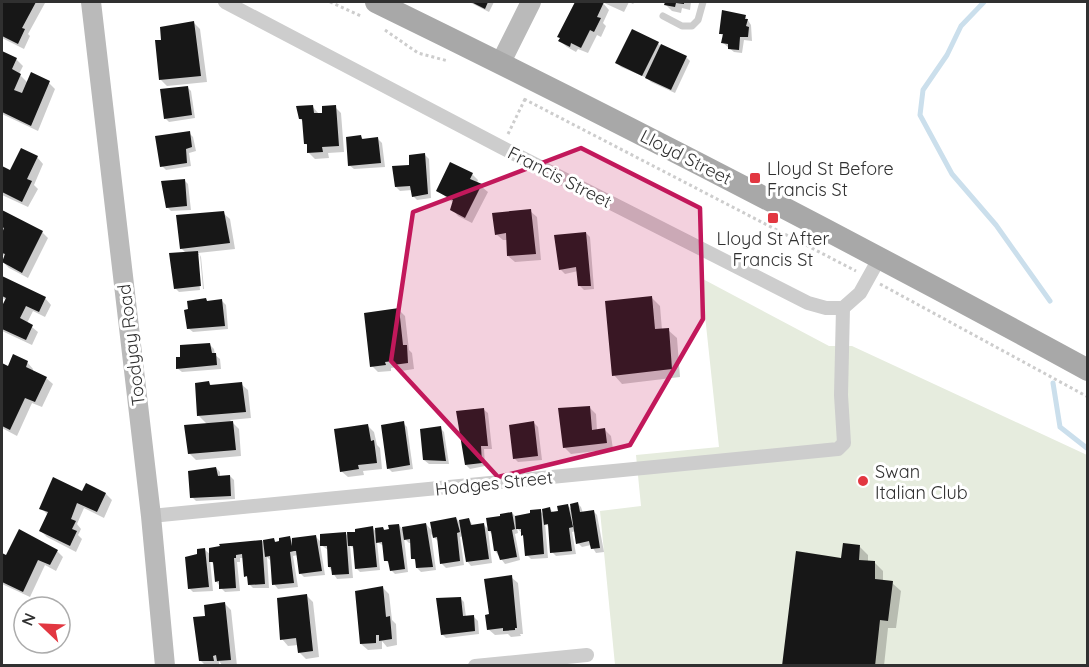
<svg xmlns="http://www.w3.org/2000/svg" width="1089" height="667" viewBox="0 0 1089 667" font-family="Quicksand,sans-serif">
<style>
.green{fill:#e6ecde}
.shadow{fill:#0003}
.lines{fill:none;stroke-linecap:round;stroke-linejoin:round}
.stream{stroke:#cbdfec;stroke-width:5}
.building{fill:#171717}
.path{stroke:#cdcdcd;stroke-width:3;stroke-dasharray:3 3;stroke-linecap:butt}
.lane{stroke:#cdcdcd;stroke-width:7}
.street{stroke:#cdcdcd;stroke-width:14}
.secondary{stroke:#bababa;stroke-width:20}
.primary{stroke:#a8a8a8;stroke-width:22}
.marked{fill:#c2185b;fill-opacity:0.2;stroke:#c2185b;stroke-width:4.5;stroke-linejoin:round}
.poi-dot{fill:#e23741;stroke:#fff;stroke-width:2}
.labels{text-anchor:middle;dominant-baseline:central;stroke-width:6;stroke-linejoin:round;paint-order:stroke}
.street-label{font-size:18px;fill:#303030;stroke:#fff}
.poi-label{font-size:18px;fill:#303030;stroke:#fff;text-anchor:start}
</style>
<rect width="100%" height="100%" fill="#fff"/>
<path class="green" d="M 701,278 L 829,346 L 852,346 L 1087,455 L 1087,665 L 615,665 L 600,511 L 641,506 L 636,455 L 719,447 Z"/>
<path class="shadow" d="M 4,2 L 43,2 L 45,3 L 28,34 L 30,36 L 24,49 L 2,38 L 2,6 Z
M 469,2 L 494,2 L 489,12 Z
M 580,2 L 635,2 L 633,4 L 629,2 L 624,12 L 602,2 L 609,10 L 603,23 L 606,26 L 601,37 L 597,35 L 588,53 L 578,49 L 576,52 L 567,47 L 560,41 Z
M 666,2 L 691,2 L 690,10 L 682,8 L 681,13 L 672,11 L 666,5 Z
M 745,16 L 751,25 L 752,41 L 744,40 L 742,53 L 734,52 L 723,43 L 724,37 L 720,33 Z
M 194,23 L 200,29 L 207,82 L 167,86 L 161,80 L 162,41 Z
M 658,43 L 661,47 L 686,57 L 690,61 L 675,93 L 651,82 L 647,78 L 621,67 L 617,63 Z
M 2,53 L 16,59 L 23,66 L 19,74 L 28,83 L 49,83 L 55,89 L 38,131 L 2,114 Z
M 187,87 L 191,91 L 195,118 L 169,122 L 165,118 Z
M 312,106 L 319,114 L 324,114 L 335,107 L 341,113 L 344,152 L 328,153 L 329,158 L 315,159 L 309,153 L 308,146 L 305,143 L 304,122 L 300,119 Z
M 189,133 L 193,137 L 196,151 L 189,153 L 191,166 L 166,170 L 162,166 Z
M 361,137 L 364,140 L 378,139 L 382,143 L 385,167 L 354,169 L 349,165 Z
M 425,155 L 429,159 L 431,198 L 417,200 L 413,196 L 412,190 L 400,191 L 396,187 L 411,166 Z
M 37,157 L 43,164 L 34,185 L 38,189 L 28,207 L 2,195 L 2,168 L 10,172 Z
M 472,174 L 478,180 L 477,183 L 488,192 L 472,223 L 458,216 L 452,209 L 454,203 L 438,191 Z
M 184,180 L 188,184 L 191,210 L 171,211 L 167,207 Z
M 530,211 L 537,217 L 541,260 L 515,262 L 508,256 L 507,240 L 503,240 L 496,234 Z
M 3,212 L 42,232 L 48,238 L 28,278 L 9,268 L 3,262 L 5,257 L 2,254 L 2,237 L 4,231 L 2,228 Z
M 223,213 L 230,219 L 235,249 L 198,253 L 199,255 L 197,255 L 200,290 L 179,292 L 175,288 L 186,253 L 181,248 Z
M 586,233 L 590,237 L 594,289 L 584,290 L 580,286 L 578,271 L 565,274 L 561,270 Z
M 200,255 L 201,257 L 204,289 L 203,289 Z
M 2,277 L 45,298 L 51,305 L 45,317 L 33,311 L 27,323 L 38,332 L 32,345 L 2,331 L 2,309 L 6,300 L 2,298 Z
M 652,298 L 660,306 L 662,330 L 668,330 L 677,338 L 680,377 L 622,384 L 614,375 Z
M 206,300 L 208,302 L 222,301 L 226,305 L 228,329 L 193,332 L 188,328 Z
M 399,310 L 405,316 L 409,350 L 412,353 L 414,369 L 401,371 L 397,367 L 391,368 L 391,371 L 378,372 L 372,366 Z
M 210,345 L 214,349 L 215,355 L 220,359 L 221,369 L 182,372 L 177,368 Z
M 27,362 L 33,369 L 33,371 L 46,378 L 53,384 L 42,407 L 32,403 L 17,436 L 2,428 L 2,365 L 9,368 Z
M 209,383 L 212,386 L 241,384 L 248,390 L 251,418 L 230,420 L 239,429 L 241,456 L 196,460 L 189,453 L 207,424 L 198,415 Z
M 589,407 L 596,414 L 597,431 L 605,430 L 611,436 L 613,449 L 571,454 L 564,447 Z
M 483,409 L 488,413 L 492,449 L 484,449 L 485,466 L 470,469 L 466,465 Z
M 403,423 L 407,427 L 413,469 L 392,472 L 388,468 Z
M 534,423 L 538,427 L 542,460 L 518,462 L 514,458 Z
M 368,426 L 374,432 L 377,445 L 380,448 L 382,469 L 363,471 L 364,475 L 348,477 L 341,471 Z
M 440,428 L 444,432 L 449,464 L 429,464 L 424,460 Z
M 216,468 L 220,472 L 220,478 L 230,476 L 234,480 L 235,499 L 196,501 L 192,497 Z
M 106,494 L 112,500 L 104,518 L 84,508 L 77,524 L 81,529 L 78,535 L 82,539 L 76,552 L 47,537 L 41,531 L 48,515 L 41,508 Z
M 577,503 L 581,507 L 583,513 L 593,511 L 597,515 L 604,552 L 596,553 L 591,545 L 582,547 L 578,543 L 576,531 L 572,532 L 576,554 L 556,556 L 552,552 L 550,528 L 545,523 L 548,558 L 531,559 L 527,555 L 525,537 L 517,528 L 518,533 L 515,534 L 520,560 L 505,564 L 495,551 L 493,535 L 488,530 L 492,563 L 471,566 L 467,561 L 463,536 L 460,537 L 464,565 L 446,568 L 442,564 L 438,541 L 431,534 L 436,570 L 421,572 L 417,568 L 417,562 L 413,558 L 411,543 L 409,543 L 404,538 L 408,572 L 395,574 L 391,570 L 390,565 L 386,560 L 384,546 L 377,542 L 380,570 L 360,572 L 356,568 L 355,550 L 350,545 L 353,578 L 337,579 L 329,567 L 328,550 L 320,544 L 325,575 L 304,577 L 300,573 L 298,555 L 293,556 L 298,587 L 278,589 L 274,584 L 270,560 L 267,557 L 269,588 L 253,588 L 249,584 L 249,579 L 246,576 L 244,558 L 240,558 L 240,562 L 237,562 L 240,591 L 225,592 L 221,588 L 216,581 L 215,566 L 210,560 L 213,591 L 193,592 L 189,588 L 199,555 L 205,550 L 211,555 L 221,547 L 221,545 L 274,540 L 277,543 L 290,538 L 292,539 L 315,536 L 322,543 L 345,533 L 349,537 L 372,528 L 377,532 L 383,528 L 386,531 L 399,525 L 402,529 L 426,524 L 433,532 L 456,518 L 462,525 L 469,519 L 473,526 L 484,525 L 489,530 L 512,513 L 516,517 L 540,511 L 544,515 L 550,509 L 554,513 L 559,512 L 568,506 L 573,510 Z
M 859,546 L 868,555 L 868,562 L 875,563 L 883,571 L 883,582 L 892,583 L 901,591 L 896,628 L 888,628 L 884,666 L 783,666 L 842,559 Z
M 57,551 L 63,557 L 56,571 L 45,565 L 30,597 L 2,584 L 2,555 L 6,557 Z
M 511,577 L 518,583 L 523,634 L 520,634 L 521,636 L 511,637 L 508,634 L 495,635 L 488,629 L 490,615 Z
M 383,588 L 389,594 L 392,620 L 396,624 L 397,645 L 387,647 L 382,641 L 382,649 L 368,650 L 361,644 Z
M 307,596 L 313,602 L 319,657 L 306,659 L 299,652 L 298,645 L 288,646 L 282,639 Z
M 460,598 L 464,602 L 466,617 L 474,617 L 478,621 L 479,634 L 446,638 L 442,634 Z
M 224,603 L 231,610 L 237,666 L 223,666 L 219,661 L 219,666 L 206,666 L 200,660 L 206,618 Z"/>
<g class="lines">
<path class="stream" d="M 984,2 L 961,26 L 947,55 L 923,90 L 920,115 L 952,174 L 996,225 L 1050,301
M 1053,383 L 1060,427 L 1088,449"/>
</g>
<path class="building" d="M 2,2 L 36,2 L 22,28 L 25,29 L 18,44 L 2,36 Z
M 471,2 L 488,2 L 485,9 Z
M 575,2 L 604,2 L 597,17 L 601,18 L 594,32 L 590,30 L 581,48 L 571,43 L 570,47 L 558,41 L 560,38 L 557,37 Z
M 665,2 L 684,2 L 684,4 L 676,3 L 675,7 L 664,5 Z
M 722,10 L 746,15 L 745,19 L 748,19 L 746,26 L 749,27 L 748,37 L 740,37 L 739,50 L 728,49 L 728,44 L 721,43 L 723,34 L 719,34 Z
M 194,21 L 201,76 L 159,80 L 155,40 L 161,40 L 160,27 Z
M 632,29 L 659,42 L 642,76 L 615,63 Z
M 661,44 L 687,56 L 671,90 L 645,78 Z
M 2,51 L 17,58 L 12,69 L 21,74 L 14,90 L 22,93 L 31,72 L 50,81 L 31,126 L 2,112 Z
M 188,86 L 192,115 L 164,119 L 160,89 Z
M 313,105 L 314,113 L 322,113 L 322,106 L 336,105 L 339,146 L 322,147 L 323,152 L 307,153 L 307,144 L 304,144 L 302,119 L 299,119 L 296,106 Z
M 190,131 L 192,147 L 186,149 L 187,163 L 160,167 L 155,136 Z
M 361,135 L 362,139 L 378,137 L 381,163 L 348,166 L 346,137 Z
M 21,148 L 38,156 L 27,179 L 32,181 L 22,202 L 2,192 L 2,166 L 10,170 Z
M 425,153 L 428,194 L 412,197 L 410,186 L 395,187 L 392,166 L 409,165 L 409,155 Z
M 450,162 L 473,173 L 470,179 L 482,184 L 465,218 L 450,210 L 453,200 L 436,191 Z
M 185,179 L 187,206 L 166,208 L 161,181 Z
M 531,209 L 536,254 L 507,256 L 506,233 L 495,235 L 492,213 Z
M 2,210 L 43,231 L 22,273 L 2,262 L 5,254 L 2,253 L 2,233 L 4,228 L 2,227 Z
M 224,211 L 230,243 L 180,249 L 176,215 Z
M 586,232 L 591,286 L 578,286 L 576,267 L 559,270 L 554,235 Z
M 198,251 L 201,286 L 174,289 L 169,253 Z
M 2,276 L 46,297 L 39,312 L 26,306 L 20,318 L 33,325 L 26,340 L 2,329 L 2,306 L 6,298 L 2,296 Z
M 652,296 L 655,329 L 669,328 L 672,369 L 612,376 L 605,301 Z
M 206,298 L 207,301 L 222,299 L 225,326 L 187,329 L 184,310 L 188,309 L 187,301 Z
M 399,308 L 403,345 L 407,345 L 408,363 L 393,365 L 393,361 L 385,362 L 386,365 L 370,367 L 364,313 Z
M 210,343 L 212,353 L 216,353 L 217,365 L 176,369 L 176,357 L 180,357 L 180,345 Z
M 13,354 L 28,361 L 26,367 L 47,377 L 35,402 L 25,398 L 10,430 L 2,426 L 2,363 L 8,366 Z
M 209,381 L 210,385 L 242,382 L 246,412 L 197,416 L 195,383 Z
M 590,406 L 592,430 L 605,428 L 607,443 L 563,448 L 558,408 Z
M 484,408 L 488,446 L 481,446 L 482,463 L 465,465 L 456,411 Z
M 233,421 L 236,450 L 188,454 L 184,425 Z
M 404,421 L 410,465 L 387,469 L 381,425 Z
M 534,421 L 538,456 L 513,459 L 509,425 Z
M 368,424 L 371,441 L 374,440 L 377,463 L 358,465 L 359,469 L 340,472 L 334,429 Z
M 441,426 L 446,461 L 423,460 L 420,429 Z
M 216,467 L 218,476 L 230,475 L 231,496 L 190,498 L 188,471 Z
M 53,477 L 82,491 L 86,483 L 106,493 L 97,512 L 77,503 L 71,519 L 76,521 L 72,529 L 77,531 L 70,546 L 39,531 L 48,512 L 39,509 Z
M 578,502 L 580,512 L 594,510 L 600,548 L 591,549 L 589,541 L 576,544 L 570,504 Z
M 568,504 L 573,527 L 569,528 L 572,551 L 550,553 L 548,524 L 544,525 L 542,509 L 550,507 L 551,512 L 558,511 L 557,506 Z
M 541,509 L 544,554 L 525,556 L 523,535 L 521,536 L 521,529 L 516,529 L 515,516 L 530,513 L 530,510 Z
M 512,512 L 515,529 L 512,530 L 517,557 L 500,560 L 497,551 L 494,551 L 491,531 L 488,531 L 486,518 L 500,516 L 500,514 Z
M 456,517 L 460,532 L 457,533 L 460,561 L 440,564 L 437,537 L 433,538 L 430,522 Z
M 469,518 L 471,525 L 484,523 L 489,559 L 466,562 L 459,520 Z
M 426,523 L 433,567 L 416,568 L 415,559 L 411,559 L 410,539 L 404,540 L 402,527 Z
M 399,524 L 405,569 L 390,571 L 388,561 L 384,561 L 382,542 L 376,543 L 375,528 L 383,527 L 384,530 L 389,529 L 388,525 Z
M 373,526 L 377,567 L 355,569 L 353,546 L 348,546 L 347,532 L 355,532 L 355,529 Z
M 19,529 L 58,550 L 50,565 L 38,560 L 23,592 L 2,582 L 2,553 L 6,555 Z
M 346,532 L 349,574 L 332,575 L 331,567 L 328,567 L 327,546 L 320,546 L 320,534 Z
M 316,535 L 322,571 L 299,574 L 296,551 L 294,551 L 290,552 L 294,583 L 272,585 L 270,556 L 265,557 L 263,540 L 274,538 L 275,542 L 279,541 L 279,538 L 290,536 L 292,546 L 292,538 Z
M 262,540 L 265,584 L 248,585 L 247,576 L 244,577 L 242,554 L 236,555 L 236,558 L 234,558 L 236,588 L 219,589 L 219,581 L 215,582 L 213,562 L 209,562 L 209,548 L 220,546 L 219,544 Z
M 843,543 L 860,545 L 859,560 L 875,561 L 875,579 L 893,581 L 888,621 L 880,620 L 875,666 L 782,666 L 796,551 L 841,558 Z
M 205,548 L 209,587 L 188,589 L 185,557 L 197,554 L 197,549 Z
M 512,575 L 517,628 L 515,628 L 515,630 L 503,631 L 503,628 L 487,630 L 485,615 L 489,614 L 484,579 Z
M 383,586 L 386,617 L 390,616 L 392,639 L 379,641 L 379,635 L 376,635 L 376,643 L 360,644 L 355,591 Z
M 307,594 L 313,651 L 298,653 L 296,638 L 280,640 L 277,598 Z
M 461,597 L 463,616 L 474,615 L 475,631 L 441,635 L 436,598 Z
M 225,602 L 231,660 L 217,661 L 216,655 L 213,656 L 214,661 L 199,661 L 193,617 L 205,616 L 204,605 Z"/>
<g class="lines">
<path class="path" d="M 330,2 L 361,16
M 385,30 L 418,53 L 448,61
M 524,99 L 856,271
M 508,134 L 525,99
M 880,284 L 1088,397"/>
<path class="lane" d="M 663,16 L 682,26 L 692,26 L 698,20 L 703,2"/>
<path class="street" d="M 225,2 L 501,147 L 808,303 L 826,308 L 843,308 L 860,293 L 880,257
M 151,516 L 838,449 L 844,443 L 841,395 L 843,308
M 475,666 L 587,655"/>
<path class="secondary" d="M 91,2 L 151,516 L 165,666
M 501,62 L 531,2"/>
<path class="primary" d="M 376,2 C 616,119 853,242 1088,370"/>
</g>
<path class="marked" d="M 581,148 L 700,208 L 703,319 L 630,445 L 498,477 L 391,361 L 413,212 Z"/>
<g class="poi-dot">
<rect x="749" y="172" width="12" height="12" rx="3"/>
<rect x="767" y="212" width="12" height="12" rx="3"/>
<circle cx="863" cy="481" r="6"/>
</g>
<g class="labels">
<g class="street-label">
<text transform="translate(686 157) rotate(27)">Lloyd Street</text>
<text transform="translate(560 177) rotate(27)">Francis Street</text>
<text transform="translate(131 345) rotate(-97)">Toodyay Road</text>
<text transform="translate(494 483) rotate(-6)">Hodges Street</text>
</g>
<g class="poi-label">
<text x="767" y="168">Lloyd St Before<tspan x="767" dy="21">Francis St</tspan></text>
<text x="773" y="238" text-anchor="middle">Lloyd St After<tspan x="773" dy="21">Francis St</tspan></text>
<text x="875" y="471">Swan<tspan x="875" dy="21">Italian Club</tspan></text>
</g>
</g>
<rect width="1089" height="667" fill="none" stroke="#303030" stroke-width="6"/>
<g transform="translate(42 625) rotate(293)"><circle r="28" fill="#ffffff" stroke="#acacac" stroke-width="1.5"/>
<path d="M0-4.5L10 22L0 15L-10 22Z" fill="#e23741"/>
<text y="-9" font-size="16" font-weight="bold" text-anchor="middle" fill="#303030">N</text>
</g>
</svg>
